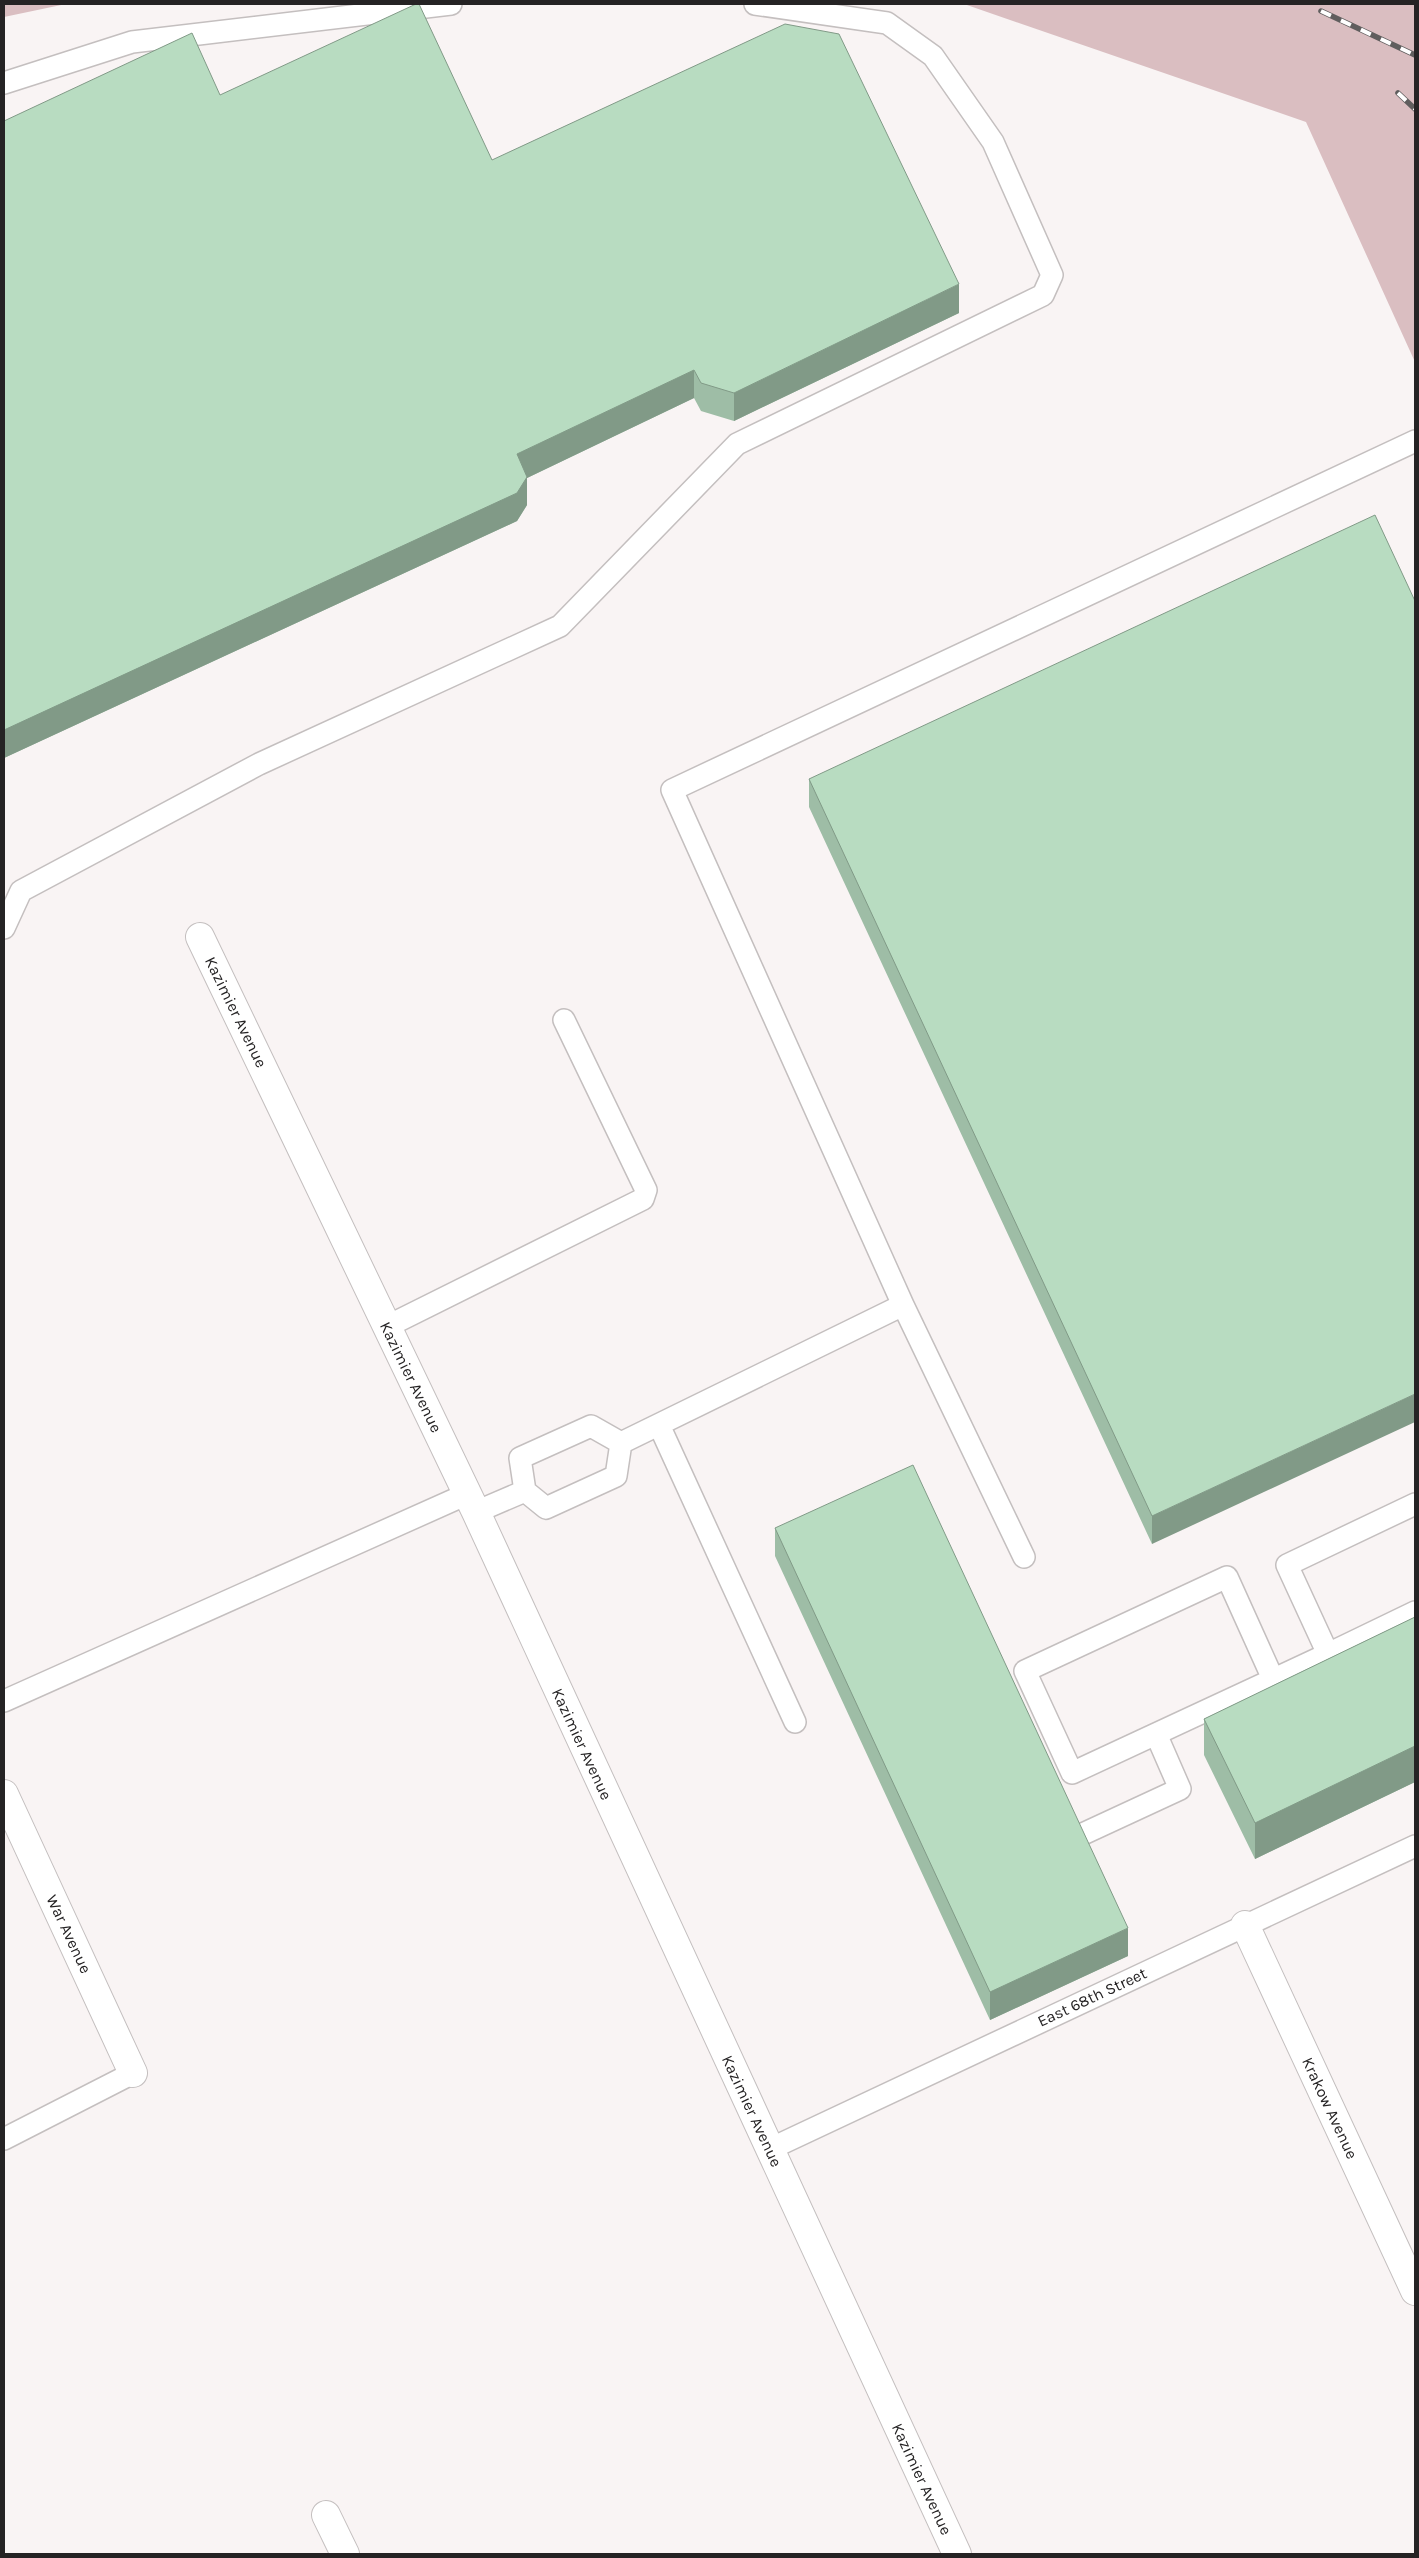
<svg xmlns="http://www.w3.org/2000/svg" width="1419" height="2558" viewBox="0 0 1419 2558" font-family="Karla,sans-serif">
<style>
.green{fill:#dabec1}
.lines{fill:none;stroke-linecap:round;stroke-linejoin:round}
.service-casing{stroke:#c4bfbf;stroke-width:24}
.minor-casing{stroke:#c4bfbf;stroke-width:30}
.service{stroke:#fff;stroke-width:21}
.minor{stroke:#fff;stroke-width:28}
.rail-casing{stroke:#605e5e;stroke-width:5.5}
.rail{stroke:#fff;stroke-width:4;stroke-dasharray:11;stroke-linecap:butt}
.wall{fill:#9ebda6}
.shaded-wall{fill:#819a87}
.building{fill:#b8dcc1;stroke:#819a87}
.labels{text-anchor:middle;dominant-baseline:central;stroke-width:4;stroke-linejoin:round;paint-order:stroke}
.street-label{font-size:16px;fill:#252324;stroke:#fff}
</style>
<rect width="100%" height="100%" fill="#f9f4f4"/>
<path class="green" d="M 4,4 L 66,4 L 4,17 Z
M 964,4 L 1415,4 L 1415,362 L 1306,122 Z"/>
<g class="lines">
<defs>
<path id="service" d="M 4,83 L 132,42 L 451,4
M 4,928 L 21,891 L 259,764 L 560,626 L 737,444 L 1043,295 L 1052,275 L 993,142 L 933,56 L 887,23 L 755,4
M 903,1305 L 672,790 L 1415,441
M 386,1327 L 643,1199 L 646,1190 L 564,1020
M 659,1425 L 795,1722
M 591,1426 L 621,1443 L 616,1476 L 546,1508 L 525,1491 L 520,1458 Z
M 621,1443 L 903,1305 L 1024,1557
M 1415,1504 L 1287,1565 L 1328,1654 L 1415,1612
M 476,1512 L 525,1491
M 1273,1679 L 1227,1577 L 1025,1671 L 1072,1773 L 1328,1654
M 4,1701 L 467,1494
M 1085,1833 L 1180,1789 L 1156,1734
M 4,2139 L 133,2073
M 770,2149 L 1415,1846"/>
<path id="minor" d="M 200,937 L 476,1512 L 957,2554
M 4,1794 L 133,2073
M 1245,1925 L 1415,2291
M 326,2515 L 345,2554"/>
</defs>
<use href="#service" class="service-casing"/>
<use href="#minor" class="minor-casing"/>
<use href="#service" class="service"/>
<use href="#minor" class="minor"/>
<defs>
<path id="rail" d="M 1321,11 L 1415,55
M 1398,93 L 1415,109"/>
</defs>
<use href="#rail" class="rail-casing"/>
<use href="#rail" class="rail"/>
</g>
<path class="wall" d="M 220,95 L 492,160 L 959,313 L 734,421 L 701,411 L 694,398 L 527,478 L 527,505 L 517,521 L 4,758 L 4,121 Z
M 1415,601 L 1152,1544 L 809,807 L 809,779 Z
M 775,1528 L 1128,1956 L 990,2020 L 775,1556 Z
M 1415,1617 L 1415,1782 L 1255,1859 L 1204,1755 L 1204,1719 Z"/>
<path class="shaded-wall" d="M 959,284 L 959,313 L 734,421 L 734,393 Z
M 694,370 L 694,398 L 527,478 L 527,505 L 517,521 L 4,758 L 4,730 L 517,454 Z
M 1415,1394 L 1415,1422 L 1152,1544 L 1152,1516 Z
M 1415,1746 L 1415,1782 L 1255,1859 L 1255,1823 Z
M 1128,1928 L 1128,1956 L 990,2020 L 990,1992 Z"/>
<path class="building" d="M 416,4 L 419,4 L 492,160 L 785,24 L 839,34 L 959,284 L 734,393 L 701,383 L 694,370 L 517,454 L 527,477 L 517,493 L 4,730 L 4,121 L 192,33 L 220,95 Z
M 1375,515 L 1415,601 L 1415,1394 L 1152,1516 L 809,779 Z
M 913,1465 L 1128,1928 L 990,1992 L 775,1528 Z
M 1415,1617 L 1415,1746 L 1255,1823 L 1204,1719 Z"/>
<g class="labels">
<g class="street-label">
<text transform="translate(236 1012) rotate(64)">Kazimier Avenue</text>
<text transform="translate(411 1377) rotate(64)">Kazimier Avenue</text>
<text transform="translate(582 1744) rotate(65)">Kazimier Avenue</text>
<text transform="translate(69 1934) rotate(65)">War Avenue</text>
<text transform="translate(1092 1997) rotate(-25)">East 68th Street</text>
<text transform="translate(1330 2108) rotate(65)">Krakow Avenue</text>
<text transform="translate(752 2111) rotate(65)">Kazimier Avenue</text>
<text transform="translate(922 2479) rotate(65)">Kazimier Avenue</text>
</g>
</g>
<rect width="1419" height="2558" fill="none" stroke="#252324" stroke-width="10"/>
</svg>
